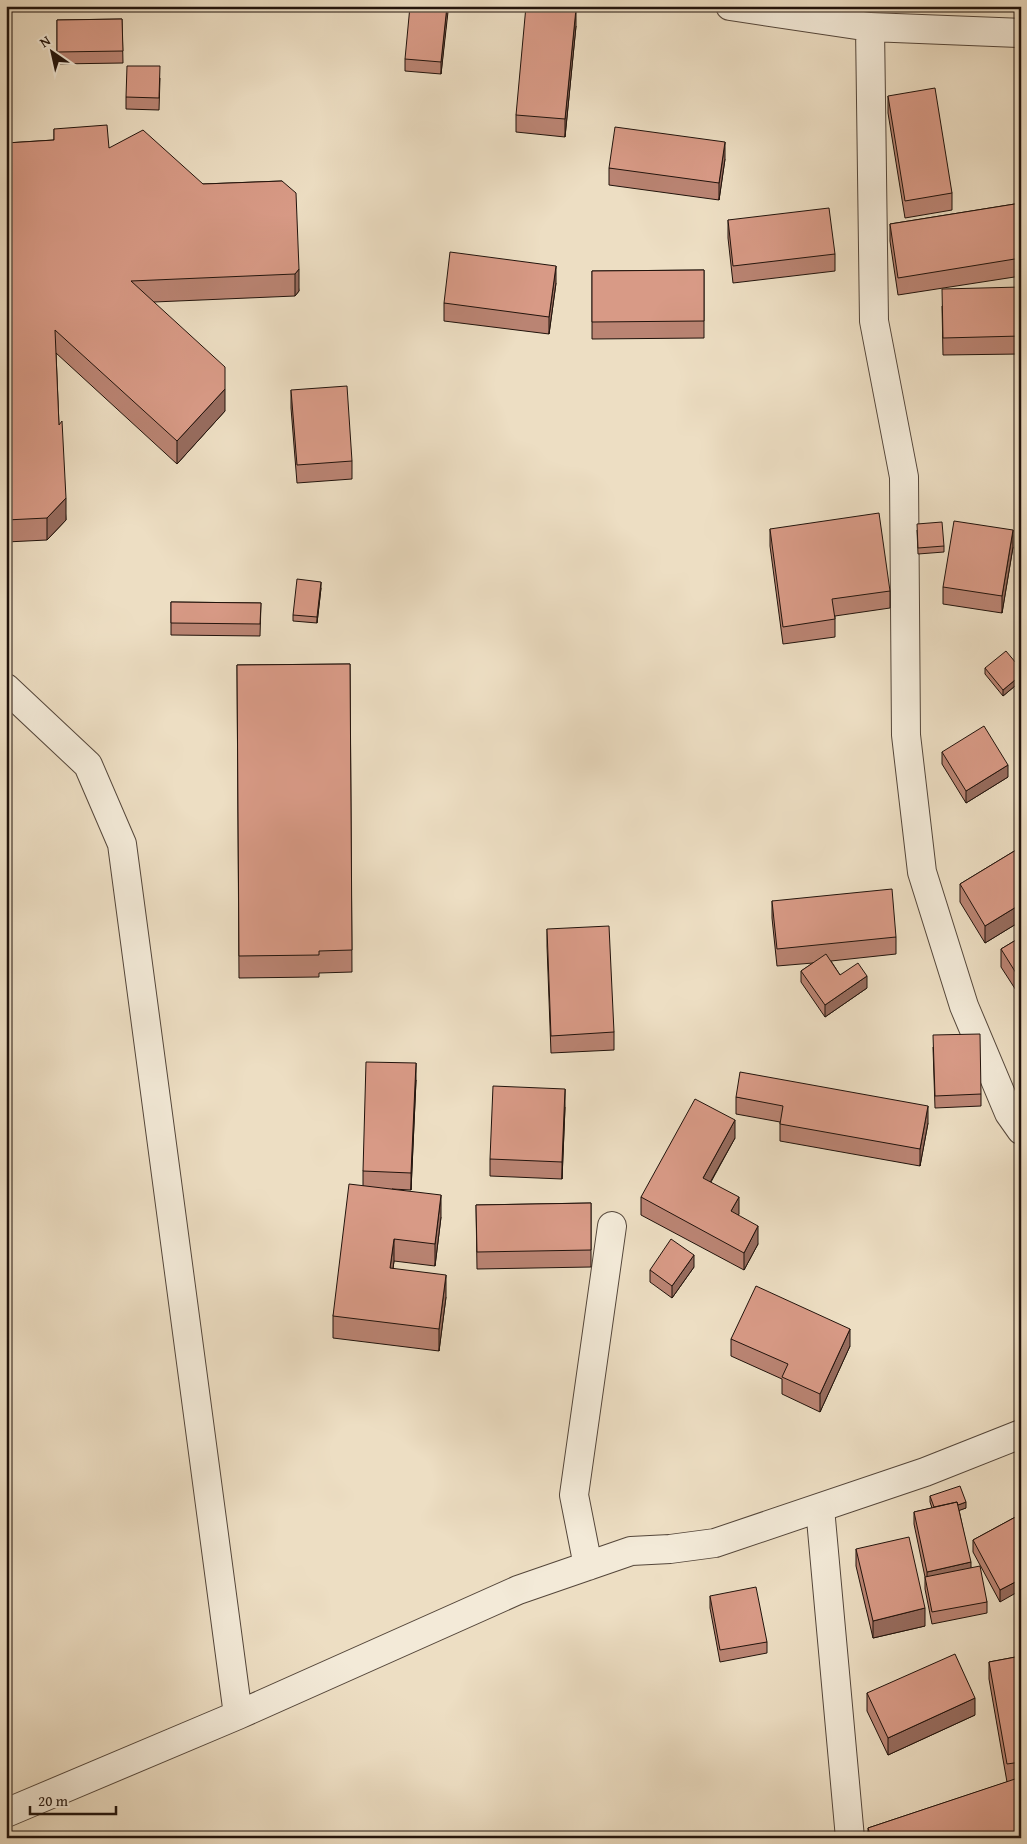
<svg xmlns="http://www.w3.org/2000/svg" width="1027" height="1844" viewBox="0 0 1027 1844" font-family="'Gentium Book Plus',serif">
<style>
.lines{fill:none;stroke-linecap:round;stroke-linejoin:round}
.street-casing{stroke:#54463a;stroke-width:30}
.street{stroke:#f3ead8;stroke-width:28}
.wall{fill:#ba8473;stroke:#21130c}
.shaded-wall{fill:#976c5e;stroke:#21130c}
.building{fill:#d89a86;stroke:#21130c}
</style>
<rect width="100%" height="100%" fill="#eddec3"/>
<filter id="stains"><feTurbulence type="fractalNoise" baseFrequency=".004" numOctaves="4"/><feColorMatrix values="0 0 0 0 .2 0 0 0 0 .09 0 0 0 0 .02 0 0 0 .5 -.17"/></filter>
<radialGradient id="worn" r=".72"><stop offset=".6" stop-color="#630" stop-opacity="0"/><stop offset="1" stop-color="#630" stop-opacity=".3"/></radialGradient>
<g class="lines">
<defs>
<path id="street" d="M 730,6 L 870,27 L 1021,33
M 870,27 L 874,321 L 904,477 L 906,735 L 922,872 L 964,1006 L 1009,1113 L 1021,1130
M 6,688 L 88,765 L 122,844 L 238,1715
M 820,1508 L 850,1838
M 588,1566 L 574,1495 L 612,1226
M 6,1813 L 238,1715 L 518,1590 L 631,1551 L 670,1549 L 715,1543 L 925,1472 L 1021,1434"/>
</defs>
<use href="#street" class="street-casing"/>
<use href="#street" class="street"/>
</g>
<path class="wall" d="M 448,6 L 441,74 L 405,71 L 405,59 Z
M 122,19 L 123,63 L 57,64 L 57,20 Z
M 576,26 L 565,137 L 516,132 L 516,115 Z
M 160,78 L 159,110 L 126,109 L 126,97 Z
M 888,96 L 952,193 L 952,210 L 905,218 L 888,113 Z
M 54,129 L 109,148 L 203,184 L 282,181 L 299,291 L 295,296 L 154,302 L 225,411 L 177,464 L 56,353 L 59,425 L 66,520 L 47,540 L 6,542 L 6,143 L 54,140 Z
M 725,159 L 719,200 L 609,185 L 609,168 Z
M 1021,203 L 1021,276 L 898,295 L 890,241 L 890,224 Z
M 728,220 L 835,254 L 835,271 L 733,283 L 728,238 Z
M 704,270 L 704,338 L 592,339 L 592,271 Z
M 556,283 L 549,334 L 444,321 L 444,303 Z
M 1021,287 L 1021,354 L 943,355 L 942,306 Z
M 291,390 L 352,461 L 352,479 L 297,483 L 291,408 Z
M 770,529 L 890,591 L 890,608 L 835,616 L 835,637 L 783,644 L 770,546 Z
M 917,530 L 944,546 L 944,552 L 918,554 Z
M 1013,547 L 1002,613 L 943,604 L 943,587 Z
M 321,588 L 317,623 L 293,621 L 293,615 Z
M 171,602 L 261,603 L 260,636 L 171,635 Z
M 350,664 L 352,972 L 319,973 L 319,977 L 239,978 L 237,665 Z
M 985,668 L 1021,669 L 1021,681 L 1003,696 L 985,674 Z
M 942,752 L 1008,777 L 966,803 L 942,764 Z
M 1021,847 L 1021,921 L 985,943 L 960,902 L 960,884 Z
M 772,901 L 896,937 L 896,954 L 831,961 L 840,975 L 867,988 L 825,1017 L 801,982 L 801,971 L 813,963 L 777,966 L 772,918 Z
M 547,929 L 614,1032 L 614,1050 L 551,1053 L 547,946 Z
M 1021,937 L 1021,998 L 1001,967 L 1001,949 Z
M 933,1047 L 981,1094 L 981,1106 L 935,1108 Z
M 416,1080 L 411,1190 L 392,1189 L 441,1217 L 435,1266 L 394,1261 L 393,1268 L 446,1297 L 439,1351 L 333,1338 L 333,1316 L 363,1186 L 363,1171 Z
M 736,1097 L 928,1123 L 920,1166 L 780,1141 L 780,1122 L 736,1114 Z
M 565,1107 L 562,1179 L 490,1176 L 490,1159 Z
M 735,1138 L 711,1182 L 739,1214 L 738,1215 L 758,1244 L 744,1270 L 641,1215 L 641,1197 Z
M 591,1203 L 591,1267 L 477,1269 L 476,1205 Z
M 694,1267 L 672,1298 L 650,1282 L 650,1270 Z
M 731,1339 L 850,1346 L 820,1412 L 782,1394 L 782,1379 L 731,1356 Z
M 930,1496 L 966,1508 L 959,1510 L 971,1568 L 987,1602 L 987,1613 L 932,1624 L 925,1589 L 925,1577 L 914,1524 L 914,1512 L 932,1508 L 930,1502 Z
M 1021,1514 L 1000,1602 L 973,1552 L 973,1540 Z
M 856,1549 L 925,1626 L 873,1638 L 856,1566 Z
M 710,1596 L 767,1642 L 767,1653 L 720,1662 L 710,1608 Z
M 1021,1656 L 1021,1838 L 868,1838 L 868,1828 L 1007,1782 L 989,1679 L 989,1662 Z
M 867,1693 L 975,1715 L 888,1755 L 867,1711 Z"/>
<path class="shaded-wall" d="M 447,6 L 448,6 L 448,12 L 441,74 L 441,62 Z
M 576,9 L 576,26 L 565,137 L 565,119 Z
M 725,142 L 725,159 L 719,200 L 719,183 Z
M 556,266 L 556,283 L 549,334 L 549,317 Z
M 299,269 L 299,291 L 295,296 L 295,274 Z
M 225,389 L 225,411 L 177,464 L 177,441 Z
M 66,498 L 66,520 L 47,540 L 47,518 Z
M 1013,530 L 1013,547 L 1002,613 L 1002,596 Z
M 321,582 L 321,588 L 317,623 L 317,617 Z
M 1021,675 L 1021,681 L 1003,696 L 1003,690 Z
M 1008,765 L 1008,777 L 966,803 L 966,791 Z
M 1021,904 L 1021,921 L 985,943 L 985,926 Z
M 867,976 L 867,988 L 825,1017 L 825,1005 Z
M 416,1063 L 416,1080 L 411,1190 L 411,1173 Z
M 565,1089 L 565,1107 L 562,1179 L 562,1162 Z
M 928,1106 L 928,1123 L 920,1166 L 920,1149 Z
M 735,1120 L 735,1138 L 703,1195 L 703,1178 Z
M 441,1195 L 441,1217 L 435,1266 L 435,1244 Z
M 739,1197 L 739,1214 L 731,1229 L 731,1211 Z
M 758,1226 L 758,1244 L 744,1270 L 744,1253 Z
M 394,1239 L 394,1261 L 390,1290 L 390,1268 Z
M 694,1255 L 694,1267 L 672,1298 L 672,1286 Z
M 446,1275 L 446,1297 L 439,1351 L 439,1329 Z
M 850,1329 L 850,1346 L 820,1412 L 820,1394 Z
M 966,1502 L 966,1508 L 936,1519 L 936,1513 Z
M 971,1562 L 971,1574 L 927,1584 L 927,1572 Z
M 1021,1579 L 1021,1590 L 1000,1602 L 1000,1590 Z
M 925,1608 L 925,1626 L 873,1638 L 873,1621 Z
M 975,1698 L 975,1715 L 888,1755 L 888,1738 Z
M 1021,1831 L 1021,1838 L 1003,1838 L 1003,1837 Z"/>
<path class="building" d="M 410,6 L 447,6 L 441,62 L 405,59 Z
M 526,6 L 543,6 L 576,9 L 565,119 L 516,115 Z
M 122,19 L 123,51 L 57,52 L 57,20 Z
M 127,66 L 160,66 L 159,98 L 126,97 Z
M 935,88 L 952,193 L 905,201 L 888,96 Z
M 107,125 L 109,148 L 143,130 L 203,184 L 282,181 L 296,193 L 299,269 L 295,274 L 131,281 L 225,367 L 225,389 L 177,441 L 55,330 L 59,425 L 62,421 L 66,498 L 47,518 L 6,520 L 6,143 L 54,140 L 54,129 Z
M 615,127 L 725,142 L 719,183 L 609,168 Z
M 1021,203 L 1021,258 L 898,278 L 890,224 Z
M 829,208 L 835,254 L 733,266 L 728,220 Z
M 450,252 L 556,266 L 549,317 L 444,303 Z
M 704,270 L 704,321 L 592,322 L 592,271 Z
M 1021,287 L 1021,336 L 943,338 L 942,289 Z
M 347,386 L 352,461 L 297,465 L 291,390 Z
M 879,513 L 890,591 L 832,599 L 835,619 L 783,627 L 770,529 Z
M 954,521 L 1013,530 L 1002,596 L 943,587 Z
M 942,522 L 944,546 L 918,548 L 917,524 Z
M 297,579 L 321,582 L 317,617 L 293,615 Z
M 171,602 L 261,603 L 260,624 L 171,623 Z
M 1006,651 L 1021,669 L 1021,675 L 1003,690 L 985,668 Z
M 350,664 L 352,950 L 319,951 L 319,955 L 239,956 L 237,665 Z
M 984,726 L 1008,765 L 966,791 L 942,752 Z
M 1021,847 L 1021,904 L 985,926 L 960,884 Z
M 892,889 L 896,937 L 777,949 L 772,901 Z
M 609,926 L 614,1032 L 551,1036 L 547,929 Z
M 1021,937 L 1021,981 L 1001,949 Z
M 826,954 L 840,975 L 858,963 L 867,976 L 825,1005 L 801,971 Z
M 980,1034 L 981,1094 L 935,1096 L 933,1035 Z
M 366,1062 L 416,1063 L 411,1173 L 363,1171 Z
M 740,1072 L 928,1106 L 920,1149 L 780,1124 L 783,1106 L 736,1097 Z
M 493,1086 L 565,1089 L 562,1162 L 490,1159 Z
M 695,1099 L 735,1120 L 703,1178 L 739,1197 L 731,1211 L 758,1226 L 744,1253 L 641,1197 Z
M 349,1184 L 441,1195 L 435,1244 L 394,1239 L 390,1268 L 446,1275 L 439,1329 L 333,1316 Z
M 591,1203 L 591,1250 L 477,1252 L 476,1205 Z
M 671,1239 L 694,1255 L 672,1286 L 650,1270 Z
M 756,1286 L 850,1329 L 820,1394 L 782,1377 L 788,1364 L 731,1339 Z
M 960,1486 L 966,1502 L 958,1505 L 957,1502 L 934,1507 L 930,1496 Z
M 957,1502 L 971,1562 L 927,1572 L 914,1512 Z
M 1021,1514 L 1021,1579 L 1000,1590 L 973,1540 Z
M 909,1537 L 925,1608 L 873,1621 L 856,1549 Z
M 980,1566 L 987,1602 L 932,1612 L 925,1577 Z
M 756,1587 L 767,1642 L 720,1650 L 710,1596 Z
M 955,1654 L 975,1698 L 888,1738 L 867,1693 Z
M 1021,1656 L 1021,1762 L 1007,1764 L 989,1662 Z
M 1021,1777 L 1021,1831 L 1003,1837 L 1004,1838 L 871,1838 L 868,1828 Z"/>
<rect width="1027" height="1844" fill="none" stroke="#eddec3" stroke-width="25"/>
<rect x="8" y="8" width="1012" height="1829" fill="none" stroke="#21130c" stroke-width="2.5"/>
<rect x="12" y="12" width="1002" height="1819" fill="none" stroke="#21130c"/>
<g transform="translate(52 52) rotate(326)" stroke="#f3ead8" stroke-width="4" paint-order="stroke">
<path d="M0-4L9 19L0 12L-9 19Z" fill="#21130c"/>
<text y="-8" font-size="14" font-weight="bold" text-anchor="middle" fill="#21130c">N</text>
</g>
<path d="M30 1806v8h86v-8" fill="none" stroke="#21130c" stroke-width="2.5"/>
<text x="38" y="1806" font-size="15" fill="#21130c" stroke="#f3ead8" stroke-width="4" paint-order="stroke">20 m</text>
<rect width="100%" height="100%" filter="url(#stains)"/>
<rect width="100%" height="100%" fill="url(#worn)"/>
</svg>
